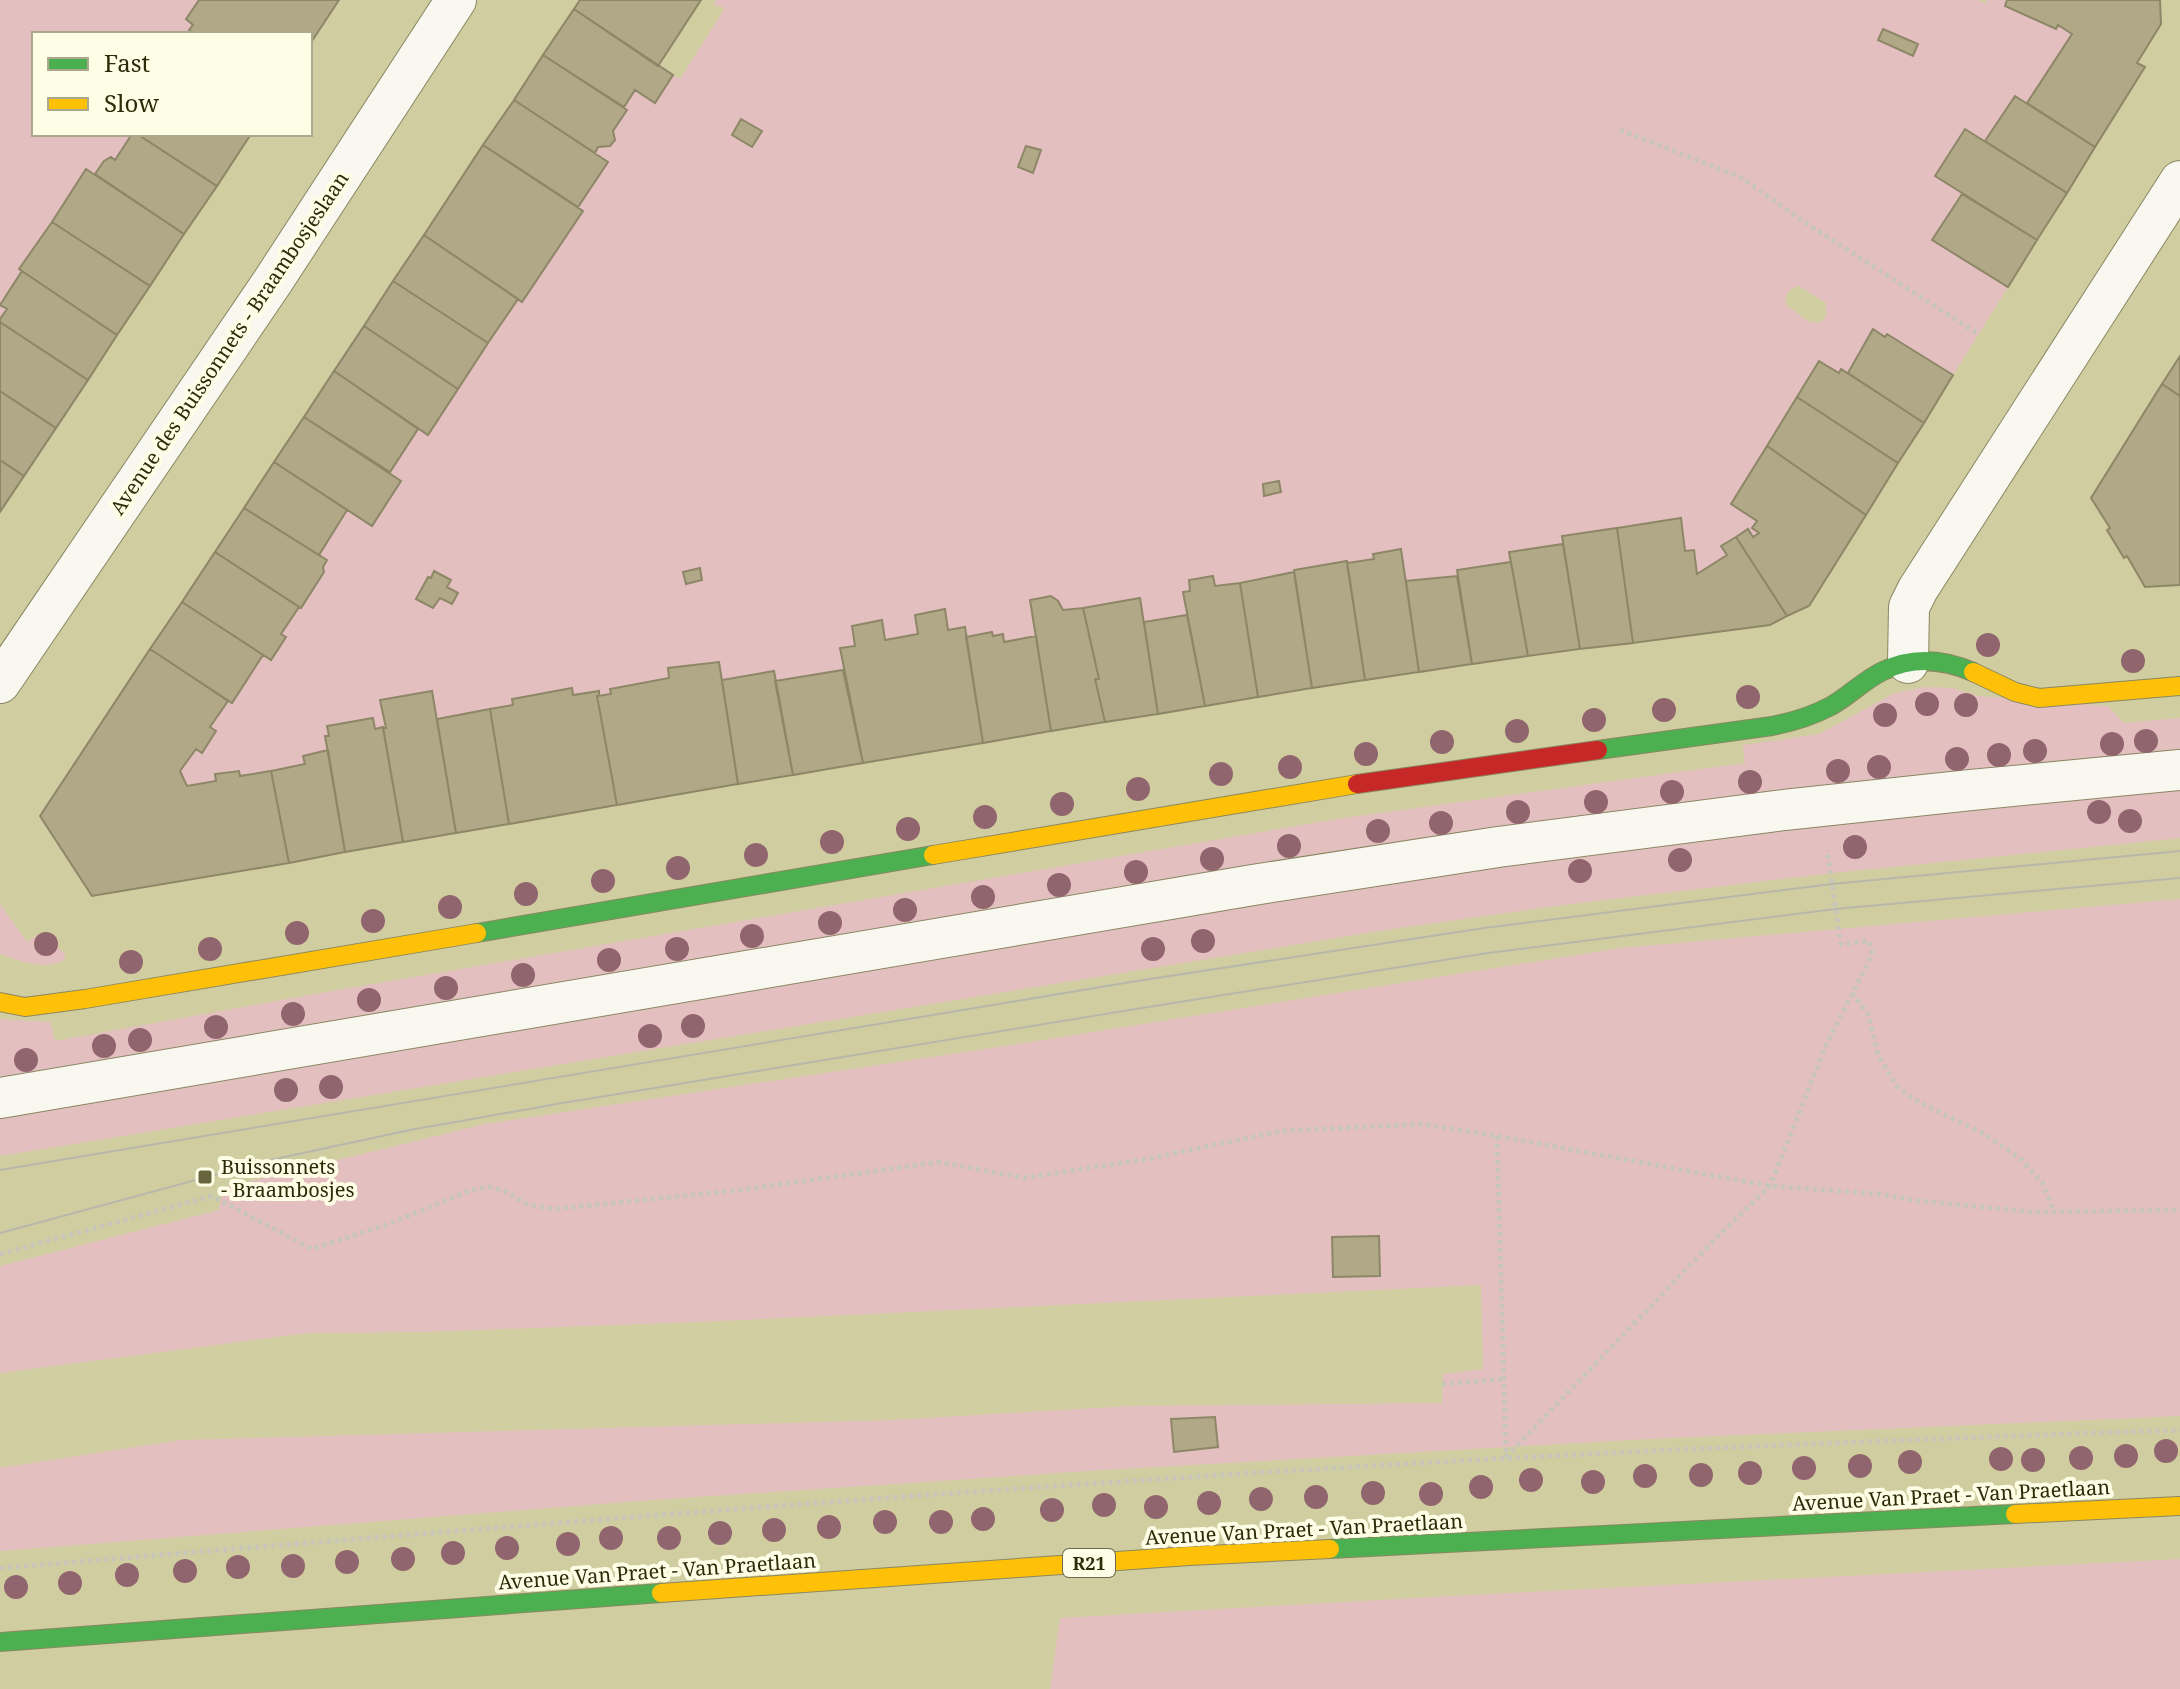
<svg xmlns="http://www.w3.org/2000/svg" width="2180" height="1689" viewBox="0 0 2180 1689" font-family="'Noto Serif',serif">
<style>
.green{fill:#e4bfbf;fill-rule:evenodd}
.building{fill:#b0a886;stroke:#8d8768;stroke-width:2}
.lines{fill:none;stroke-linecap:round;stroke-linejoin:round}
.street-casing{stroke:#8a8762;stroke-width:42}
.fast-casing{stroke:#8a8762;stroke-width:20}
.slow-casing{stroke:#8a8762;stroke-width:20}
.jam-casing{stroke:#8a8762;stroke-width:20}
.path{stroke:#c8c6b9;stroke-width:5;stroke-dasharray:4 4;stroke-linecap:butt}
.street{stroke:#f8f8f1;stroke-width:40}
.fast{stroke:#4caf50;stroke-width:18}
.slow{stroke:#ffc107;stroke-width:18}
.jam{stroke:#c62828;stroke-width:18}
.tram{stroke:#b8b7ab;stroke-width:2}
.tree{fill:#91656e}
.poi-dot{fill:#67643e;stroke:#fefde5;stroke-width:3}
.labels{text-anchor:middle;dominant-baseline:central;stroke-width:8;stroke-linejoin:round;paint-order:stroke}
.shield{fill:#fefde5;stroke:#6c6a4b;stroke-width:2}
.shield-label{font-size:18px;font-weight:bold;fill:#2e2b09}
.street-label{font-size:20px;fill:#2e2b09;stroke:#fefde5}
.poi-label{font-size:20px;fill:#2e2b09;stroke:#fefde5;text-anchor:start}
</style>
<rect width="100%" height="100%" fill="#d0cda1"/>
<path class="green" d="M 2,0 L 199,0 L 186,19 L 193,25 L 190,30 L 196,34 L 34,34 L 34,134 L 132,134 L 115,160 L 111,157 L 104,161 L 95,174 L 86,169 L 20,268 L 22,271 L 1,305 L 7,309 L 0,319 L 0,2 Z
M 716,0 L 1977,0 L 1985,3 L 1987,0 L 2007,0 L 2005,6 L 2056,28 L 2058,25 L 2072,34 L 2027,103 L 2014,96 L 1985,141 L 1965,129 L 1935,176 L 1962,194 L 1933,241 L 2008,287 L 1953,375 L 1888,334 L 1885,337 L 1873,329 L 1848,373 L 1842,370 L 1839,373 L 1818,361 L 1731,504 L 1757,521 L 1752,528 L 1759,533 L 1753,537 L 1748,529 L 1721,546 L 1727,555 L 1697,574 L 1694,550 L 1685,551 L 1680,519 L 1563,536 L 1563,544 L 1510,552 L 1511,562 L 1457,570 L 1457,576 L 1433,579 L 1432,578 L 1406,581 L 1401,550 L 1374,559 L 1347,563 L 1347,561 L 1294,570 L 1294,572 L 1215,586 L 1212,576 L 1189,580 L 1190,591 L 1183,592 L 1187,615 L 1144,622 L 1140,599 L 1063,610 L 1055,598 L 1046,596 L 1030,600 L 1036,636 L 1004,642 L 1002,634 L 993,636 L 992,632 L 966,637 L 964,627 L 948,630 L 945,610 L 915,615 L 918,634 L 885,640 L 882,621 L 853,625 L 855,646 L 840,649 L 843,670 L 775,681 L 773,671 L 722,680 L 719,663 L 704,665 L 703,663 L 668,668 L 669,678 L 610,689 L 611,694 L 599,696 L 599,691 L 596,690 L 573,695 L 571,688 L 512,699 L 513,705 L 386,728 L 375,729 L 372,718 L 328,726 L 329,736 L 326,736 L 328,750 L 304,756 L 305,764 L 240,776 L 239,771 L 216,774 L 216,781 L 187,786 L 180,771 L 196,749 L 202,752 L 216,732 L 210,727 L 228,701 L 232,703 L 263,655 L 285,637 L 281,634 L 324,572 L 323,567 L 326,560 L 319,555 L 347,510 L 372,525 L 401,481 L 390,472 L 418,429 L 428,435 L 518,299 L 582,211 L 578,207 L 608,162 L 595,153 L 598,147 C 607,148 613,146 615,137 L 613,131 L 627,110 L 624,107 L 635,90 L 655,103 L 673,75 L 680,79 L 725,8 L 714,5 ZM 1799,286 L 1826,303 L 1826,317 L 1819,323 L 1808,321 L 1786,305 C 1784,295 1788,288 1799,286 ZM 434,571 L 451,580 L 433,608 L 417,599 L 428,577 L 431,578 Z
M 1925,687 L 1953,688 L 1979,696 L 2108,706 L 2124,723 L 2180,718 L 2180,754 L 0,1082 L 0,1019 L 50,1022 L 55,1041 L 315,994 L 1337,819 L 1745,763 L 1743,745 L 1819,734 L 1895,693 Z
M 2180,788 L 2180,838 L 1842,872 L 1571,904 L 1385,930 L 0,1156 L 0,1116 L 1275,899 L 1746,832 Z
M 2180,899 L 2180,1416 L 1648,1439 L 1103,1470 L 651,1500 L 0,1551 L 0,1468 L 181,1440 L 893,1420 L 1130,1406 L 1442,1403 L 1443,1374 L 1483,1369 L 1481,1285 L 721,1321 L 424,1332 L 308,1333 L 0,1373 L 0,1266 L 219,1210 L 223,1188 L 485,1124 L 998,1047 L 1621,948 Z
M 0,904 L 27,942 L 41,933 L 65,954 L 64,960 C 45,971 19,960 0,954 Z
M 2180,1559 L 2180,1689 L 1050,1689 L 1060,1618 L 1433,1597 Z"/>
<path class="building" d="M 199,0 L 339,0 L 310,44 L 310,34 L 196,34 L 189,30 L 193,25 L 186,19 Z
M 580,0 L 701,0 L 658,66 L 574,9 Z
M 2007,0 L 2160,0 L 2161,24 L 2137,63 L 2145,67 L 2095,147 L 2027,103 L 2072,34 L 2058,25 L 2056,29 L 2005,6 Z
M 574,9 L 673,75 L 655,103 L 635,90 L 624,107 L 543,55 Z
M 1883,29 L 1918,44 L 1913,56 L 1878,40 Z
M 543,55 L 627,110 L 613,131 L 615,140 L 610,146 L 598,147 L 595,153 L 514,100 Z
M 2015,96 L 2095,147 L 2067,193 L 1985,141 Z
M 514,100 L 608,162 L 578,207 L 483,145 Z
M 741,119 L 762,131 L 752,147 L 732,135 Z
M 1965,129 L 2067,193 L 2037,240 L 1935,176 Z
M 132,134 L 137,134 L 217,186 L 184,234 L 95,174 L 104,161 L 111,157 L 115,160 Z
M 137,134 L 244,134 L 249,137 L 217,186 Z
M 483,145 L 583,211 L 522,302 L 424,235 Z
M 1026,146 L 1041,150 L 1033,173 L 1018,167 Z
M 86,169 L 184,234 L 150,286 L 52,222 Z
M 1962,194 L 2037,240 L 2008,287 L 1932,240 Z
M 52,222 L 150,286 L 117,335 L 19,269 Z
M 424,235 L 518,299 L 488,343 L 393,281 Z
M 22,271 L 117,335 L 88,380 L 0,322 L 0,319 L 7,309 L 0,305 Z
M 393,281 L 488,343 L 458,389 L 364,326 Z
M 0,322 L 88,380 L 56,428 L 0,391 Z
M 364,326 L 458,389 L 428,435 L 334,371 Z
M 1873,329 L 1885,337 L 1887,334 L 1953,375 L 1924,423 L 1848,373 Z
M 2180,356 L 2180,396 L 2162,384 Z
M 1819,361 L 1839,373 L 1841,369 L 1924,423 L 1898,463 L 1797,397 Z
M 334,371 L 418,429 L 390,472 L 304,417 Z
M 2162,384 L 2180,396 L 2180,585 L 2145,587 L 2127,556 L 2124,558 L 2107,530 L 2110,528 L 2091,498 Z
M 0,391 L 56,428 L 24,476 L 0,460 Z
M 1797,397 L 1898,463 L 1866,515 L 1767,446 Z
M 304,417 L 401,481 L 372,526 L 274,462 Z
M 1767,446 L 1866,515 L 1809,606 L 1787,616 L 1736,537 L 1748,529 L 1753,537 L 1759,533 L 1752,528 L 1757,521 L 1731,504 Z
M 0,460 L 24,476 L 0,512 Z
M 274,462 L 347,510 L 319,555 L 244,508 Z
M 1279,481 L 1281,492 L 1264,496 L 1263,484 Z
M 244,508 L 327,560 L 323,567 L 324,572 L 301,608 L 215,552 Z
M 1681,518 L 1685,551 L 1694,550 L 1697,574 L 1727,555 L 1721,546 L 1736,537 L 1787,616 L 1770,625 L 1633,643 L 1617,528 Z
M 1617,528 L 1633,643 L 1580,649 L 1562,536 Z
M 1563,544 L 1580,649 L 1528,656 L 1509,552 Z
M 1401,549 L 1419,672 L 1365,680 L 1347,563 L 1374,559 L 1373,554 Z
M 215,552 L 299,607 L 281,634 L 286,637 L 271,660 L 182,602 Z
M 1347,561 L 1365,680 L 1312,688 L 1294,570 Z
M 1511,562 L 1528,656 L 1472,664 L 1457,570 Z
M 700,568 L 702,580 L 686,584 L 683,572 Z
M 434,571 L 451,580 L 447,587 L 458,593 L 452,604 L 440,598 L 433,608 L 416,599 L 428,577 L 431,578 Z
M 1294,572 L 1312,688 L 1258,697 L 1240,583 Z
M 1213,576 L 1215,586 L 1240,583 L 1258,697 L 1205,706 L 1183,592 L 1190,591 L 1189,580 Z
M 1457,576 L 1472,664 L 1419,672 L 1406,581 Z
M 1051,596 L 1058,601 L 1063,610 L 1083,608 L 1099,679 L 1095,679 L 1105,722 L 1051,731 L 1030,600 Z
M 1140,598 L 1158,714 L 1105,722 L 1095,679 L 1099,679 L 1083,608 Z
M 182,602 L 263,655 L 232,703 L 150,649 Z
M 945,609 L 948,630 L 965,627 L 983,743 L 863,763 L 840,648 L 855,646 L 852,626 L 882,620 L 885,640 L 918,634 L 915,615 Z
M 1187,615 L 1205,706 L 1158,714 L 1144,622 Z
M 992,632 L 993,636 L 1003,634 L 1004,642 L 1036,636 L 1051,731 L 983,743 L 966,637 Z
M 150,649 L 228,701 L 210,727 L 216,731 L 202,753 L 196,749 L 180,771 L 187,786 L 216,781 L 215,774 L 239,771 L 240,776 L 271,771 L 289,863 L 92,896 L 40,816 Z
M 719,662 L 738,784 L 617,805 L 597,696 L 611,694 L 610,689 L 669,678 L 668,668 Z
M 843,670 L 863,763 L 793,775 L 775,681 Z
M 774,671 L 793,775 L 738,784 L 722,680 Z
M 572,688 L 573,695 L 599,691 L 599,696 L 597,696 L 617,805 L 509,824 L 490,709 L 513,705 L 512,699 Z
M 432,691 L 456,833 L 403,842 L 383,728 L 386,728 L 380,700 Z
M 490,709 L 509,824 L 456,833 L 437,719 Z
M 373,718 L 375,729 L 383,727 L 403,842 L 345,852 L 325,736 L 329,736 L 327,726 Z
M 328,750 L 345,852 L 289,863 L 271,771 L 305,764 L 303,756 Z
M 1379,1236 L 1380,1276 L 1333,1277 L 1332,1237 Z
M 1215,1417 L 1218,1447 L 1174,1452 L 1171,1419 Z"/>
<g class="lines">
<defs>
<path id="street" d="M 1908,663 L 1909,607 L 1918,589 L 2180,181
M 0,683 L 273,281 L 456,0
M 0,1098 L 1253,885 L 1498,847 L 1784,810 L 1971,790 L 2180,770"/>
<path id="fast" d="M 1598,750 L 1772,726 C 1793,722 1812,716 1831,706 C 1849,696 1864,680 1883,671 C 1913,656 1943,659 1973,672
M 477,933 L 933,855
M 1330,1549 L 2015,1514
M 0,1642 L 661,1593"/>
<path id="slow" d="M 1973,672 L 2015,692 L 2039,698 L 2180,686
M 933,855 L 1357,784
M 0,1002 L 25,1007 L 85,999 L 477,933
M 2015,1514 L 2180,1506
M 661,1593 L 1189,1556 L 1330,1549"/>
<path id="jam" d="M 1357,784 L 1598,750"/>
</defs>
<use href="#street" class="street-casing"/>
<use href="#fast" class="fast-casing"/>
<use href="#slow" class="slow-casing"/>
<use href="#jam" class="jam-casing"/>
<path class="path" d="M 1620,130 L 1740,177 L 1812,227 L 1978,334
M 1852,993 L 1868,1014 L 1878,1055 L 1897,1086 L 1913,1099 L 1986,1135 L 2021,1159 L 2043,1184 L 2054,1212
M 1497,1136 L 1506,1457
M 0,1254 L 212,1196 L 312,1249 L 391,1223 L 471,1190 L 490,1187 L 504,1191 L 529,1205 L 554,1209 L 740,1190 L 939,1162 L 1024,1178 L 1147,1159 L 1281,1131 L 1422,1124 L 1497,1136 L 1770,1186 L 1880,1194 L 1912,1200 L 2032,1212 L 2180,1210
M 1442,1384 L 1503,1379
M 1506,1457 L 1720,1234 L 1770,1186 L 1826,1045 L 1872,955 L 1869,941 L 1841,944 L 1827,850
M 0,1568 C 503,1527 1007,1485 1511,1458 C 1734,1446 1957,1438 2180,1430"/>
<use href="#street" class="street"/>
<use href="#fast" class="fast"/>
<use href="#slow" class="slow"/>
<use href="#jam" class="jam"/>
<path class="tram" d="M 0,1170 L 1137,981 L 1484,928 L 1832,884 L 2180,851
M 0,1233 L 266,1161 L 410,1130 L 557,1104 L 1142,1008 L 1488,953 L 1835,909 L 2180,878"/>
</g>
<g class="tree">
<circle cx="1988" cy="645" r="12"/>
<circle cx="2133" cy="661" r="12"/>
<circle cx="1748" cy="697" r="12"/>
<circle cx="1927" cy="704" r="12"/>
<circle cx="1966" cy="705" r="12"/>
<circle cx="1664" cy="710" r="12"/>
<circle cx="1885" cy="715" r="12"/>
<circle cx="1594" cy="720" r="12"/>
<circle cx="1517" cy="731" r="12"/>
<circle cx="2146" cy="741" r="12"/>
<circle cx="1442" cy="742" r="12"/>
<circle cx="2112" cy="744" r="12"/>
<circle cx="2035" cy="751" r="12"/>
<circle cx="1366" cy="754" r="12"/>
<circle cx="1999" cy="755" r="12"/>
<circle cx="1957" cy="759" r="12"/>
<circle cx="1290" cy="767" r="12"/>
<circle cx="1879" cy="767" r="12"/>
<circle cx="1838" cy="771" r="12"/>
<circle cx="1221" cy="774" r="12"/>
<circle cx="1750" cy="782" r="12"/>
<circle cx="1138" cy="789" r="12"/>
<circle cx="1672" cy="792" r="12"/>
<circle cx="1596" cy="802" r="12"/>
<circle cx="1062" cy="804" r="12"/>
<circle cx="1518" cy="812" r="12"/>
<circle cx="2099" cy="812" r="12"/>
<circle cx="985" cy="817" r="12"/>
<circle cx="2130" cy="821" r="12"/>
<circle cx="1441" cy="823" r="12"/>
<circle cx="908" cy="829" r="12"/>
<circle cx="1378" cy="831" r="12"/>
<circle cx="832" cy="842" r="12"/>
<circle cx="1289" cy="846" r="12"/>
<circle cx="1855" cy="847" r="12"/>
<circle cx="756" cy="855" r="12"/>
<circle cx="1212" cy="859" r="12"/>
<circle cx="1680" cy="860" r="12"/>
<circle cx="678" cy="868" r="12"/>
<circle cx="1580" cy="871" r="12"/>
<circle cx="1136" cy="872" r="12"/>
<circle cx="603" cy="881" r="12"/>
<circle cx="1059" cy="885" r="12"/>
<circle cx="526" cy="894" r="12"/>
<circle cx="983" cy="897" r="12"/>
<circle cx="450" cy="907" r="12"/>
<circle cx="905" cy="910" r="12"/>
<circle cx="373" cy="921" r="12"/>
<circle cx="830" cy="923" r="12"/>
<circle cx="297" cy="933" r="12"/>
<circle cx="752" cy="936" r="12"/>
<circle cx="1203" cy="941" r="12"/>
<circle cx="46" cy="944" r="12"/>
<circle cx="210" cy="949" r="12"/>
<circle cx="677" cy="949" r="12"/>
<circle cx="1153" cy="949" r="12"/>
<circle cx="609" cy="960" r="12"/>
<circle cx="131" cy="962" r="12"/>
<circle cx="523" cy="975" r="12"/>
<circle cx="446" cy="988" r="12"/>
<circle cx="369" cy="1000" r="12"/>
<circle cx="293" cy="1014" r="12"/>
<circle cx="693" cy="1026" r="12"/>
<circle cx="216" cy="1027" r="12"/>
<circle cx="650" cy="1036" r="12"/>
<circle cx="140" cy="1040" r="12"/>
<circle cx="104" cy="1046" r="12"/>
<circle cx="26" cy="1060" r="12"/>
<circle cx="331" cy="1087" r="12"/>
<circle cx="286" cy="1090" r="12"/>
<circle cx="2166" cy="1451" r="12"/>
<circle cx="2126" cy="1456" r="12"/>
<circle cx="2081" cy="1458" r="12"/>
<circle cx="2001" cy="1459" r="12"/>
<circle cx="2033" cy="1460" r="12"/>
<circle cx="1910" cy="1462" r="12"/>
<circle cx="1860" cy="1466" r="12"/>
<circle cx="1804" cy="1468" r="12"/>
<circle cx="1750" cy="1473" r="12"/>
<circle cx="1701" cy="1475" r="12"/>
<circle cx="1645" cy="1476" r="12"/>
<circle cx="1531" cy="1480" r="12"/>
<circle cx="1593" cy="1482" r="12"/>
<circle cx="1481" cy="1487" r="12"/>
<circle cx="1373" cy="1493" r="12"/>
<circle cx="1431" cy="1494" r="12"/>
<circle cx="1316" cy="1497" r="12"/>
<circle cx="1261" cy="1499" r="12"/>
<circle cx="1209" cy="1503" r="12"/>
<circle cx="1104" cy="1505" r="12"/>
<circle cx="1156" cy="1507" r="12"/>
<circle cx="1052" cy="1510" r="12"/>
<circle cx="983" cy="1519" r="12"/>
<circle cx="885" cy="1522" r="12"/>
<circle cx="941" cy="1522" r="12"/>
<circle cx="829" cy="1527" r="12"/>
<circle cx="774" cy="1530" r="12"/>
<circle cx="720" cy="1533" r="12"/>
<circle cx="611" cy="1538" r="12"/>
<circle cx="669" cy="1538" r="12"/>
<circle cx="568" cy="1544" r="12"/>
<circle cx="507" cy="1548" r="12"/>
<circle cx="453" cy="1553" r="12"/>
<circle cx="403" cy="1559" r="12"/>
<circle cx="347" cy="1562" r="12"/>
<circle cx="293" cy="1566" r="12"/>
<circle cx="238" cy="1567" r="12"/>
<circle cx="185" cy="1571" r="12"/>
<circle cx="127" cy="1575" r="12"/>
<circle cx="70" cy="1583" r="12"/>
<circle cx="16" cy="1587" r="12"/>
</g>
<rect class="poi-dot" x="197" y="1169" width="16" height="16" rx="4"/>
<g class="labels">
<rect class="shield" x="1063" y="1549" width="52" height="28" rx="6"/>
<g class="shield-label">
<text x="1089" y="1563">R21</text>
</g>
<g class="street-label">
<text transform="translate(229 343) rotate(-56)">Avenue des Buissonnets - Braambosjeslaan</text>
<text transform="translate(1951 1495) rotate(-3)">Avenue Van Praet - Van Praetlaan</text>
<text transform="translate(1304 1529) rotate(-3)">Avenue Van Praet - Van Praetlaan</text>
<text transform="translate(657 1571) rotate(-4)">Avenue Van Praet - Van Praetlaan</text>
</g>
<g class="poi-label">
<text x="221" y="1166">Buissonnets<tspan x="221" dy="23">- Braambosjes</tspan></text>
</g>
</g>
<rect x="32" y="32" width="280" height="104" fill="#fefde5" stroke="#aba98d" stroke-width="2"/>
<rect x="48" y="58" width="40" height="12" fill="#4caf50" stroke="#aba98d" stroke-width="2"/>
<text x="104" y="72" font-size="24" fill="#2e2b09">Fast</text>
<rect x="48" y="98" width="40" height="12" fill="#ffc107" stroke="#aba98d" stroke-width="2"/>
<text x="104" y="112" font-size="24" fill="#2e2b09">Slow</text>
</svg>
